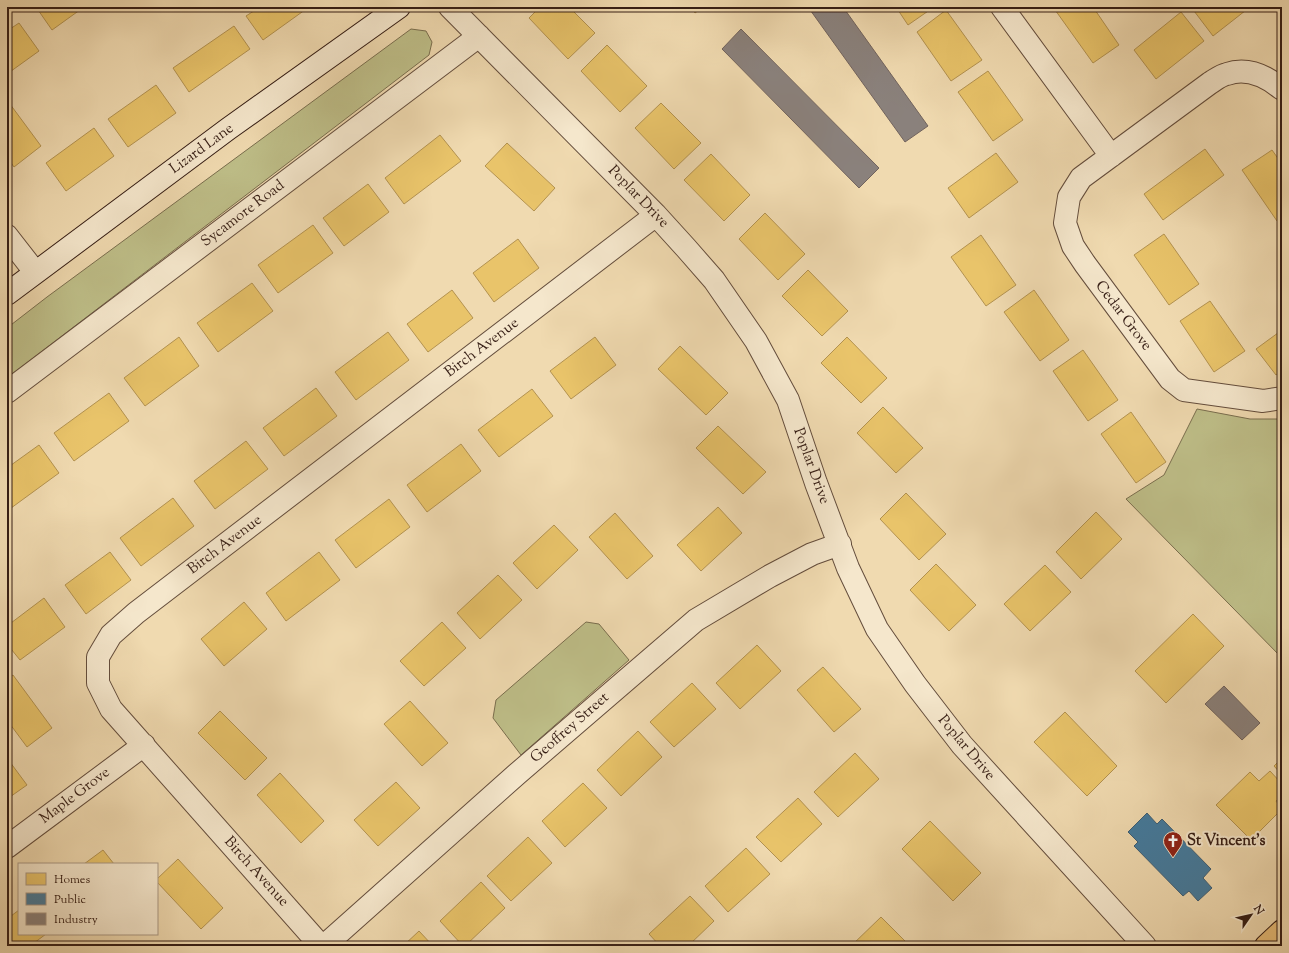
<svg xmlns="http://www.w3.org/2000/svg" width="1289" height="953" viewBox="0 0 1289 953" font-family="'Sorts Mill Goudy',serif">
<style>
.green{fill:#bebe88;stroke:#7a6e4e}
.homes{fill:#e9c46a;stroke:#b39250}
.public{fill:#457b9d;stroke:#405f74}
.industry{fill:#8a817c;stroke:#71635d}
.lines{fill:none;stroke-linecap:round;stroke-linejoin:round}
.street-casing{stroke:#644d3c;stroke-width:24}
.secondary-casing{stroke:#361e15;stroke-width:24}
.primary-casing{stroke:#361e15;stroke-width:24}
.street{stroke:#f5e7cc;stroke-width:22}
.secondary{stroke:#f5e7cc;stroke-width:22}
.primary{stroke:#e8bd78;stroke-width:22}
.labels{text-anchor:middle;dominant-baseline:central;stroke-width:4;stroke-linejoin:round;paint-order:stroke}
.street-label{font-size:15px;fill:#361e15;stroke:#f5e7cc}
.poi-label{font-size:15px;font-weight:bold;fill:#361e15;stroke:#f5e7cc;text-anchor:start}
</style>
<rect width="100%" height="100%" fill="#f0dab0"/>
<filter id="stains"><feTurbulence type="fractalNoise" baseFrequency=".005" numOctaves="4"/><feColorMatrix values="0 0 0 0 .2 0 0 0 0 .09 0 0 0 0 .02 0 0 0 .5 -.17"/></filter>
<radialGradient id="worn" r=".72"><stop offset=".6" stop-color="#630" stop-opacity="0"/><stop offset="1" stop-color="#630" stop-opacity=".3"/></radialGradient>
<path class="green" d="M 411,29 L 426,31 L 432,42 L 429,55 L 7,378 L 7,328 L 47,297 Z
M 1197,409 L 1250,419 L 1282,419 L 1282,658 L 1126,499 L 1164,475 Z
M 586,622 L 599,624 L 629,660 L 521,755 L 493,718 L 496,700 Z"/>
<path class="homes" d="M 36,7 L 84,7 L 52,30 Z
M 260,7 L 309,7 L 263,40 L 246,16 Z
M 540,7 L 569,7 L 595,33 L 568,59 L 529,18 Z
M 691,7 L 703,7 L 695,13 Z
M 896,7 L 934,7 L 908,25 Z
M 1053,7 L 1093,7 L 1119,45 L 1093,63 Z
M 1191,7 L 1250,7 L 1213,36 Z
M 946,10 L 982,60 L 951,81 L 917,32 Z
M 1181,12 L 1204,41 L 1156,79 L 1134,50 Z
M 19,23 L 39,51 L 7,74 L 7,31 Z
M 234,26 L 250,49 L 189,92 L 173,68 Z
M 607,45 L 647,86 L 620,112 L 581,71 Z
M 988,71 L 1023,120 L 993,141 L 958,92 Z
M 156,85 L 176,113 L 128,147 L 108,119 Z
M 7,100 L 41,146 L 14,167 L 7,157 Z
M 661,103 L 701,143 L 674,169 L 635,128 Z
M 94,128 L 114,156 L 66,191 L 46,163 Z
M 440,135 L 461,161 L 404,204 L 385,178 Z
M 507,143 L 555,188 L 534,211 L 485,166 Z
M 1205,149 L 1224,175 L 1163,220 L 1144,194 Z
M 1272,150 L 1282,164 L 1282,217 L 1277,221 L 1242,170 Z
M 996,153 L 1018,182 L 969,218 L 948,188 Z
M 711,154 L 750,195 L 724,221 L 684,180 Z
M 368,184 L 389,212 L 344,246 L 323,218 Z
M 765,213 L 805,254 L 778,280 L 739,239 Z
M 313,225 L 333,253 L 278,293 L 258,265 Z
M 1164,234 L 1199,284 L 1169,305 L 1134,255 Z
M 981,235 L 1016,285 L 986,306 L 951,257 Z
M 518,239 L 539,268 L 494,302 L 473,273 Z
M 808,270 L 848,311 L 822,336 L 782,296 Z
M 252,283 L 273,311 L 218,352 L 197,323 Z
M 452,290 L 473,318 L 428,352 L 407,324 Z
M 1034,290 L 1069,340 L 1040,361 L 1004,312 Z
M 1210,301 L 1245,351 L 1214,372 L 1180,321 Z
M 1282,330 L 1282,370 L 1276,375 L 1256,349 Z
M 388,332 L 409,360 L 356,400 L 335,372 Z
M 179,337 L 199,366 L 145,406 L 124,378 Z
M 595,337 L 616,365 L 571,399 L 550,371 Z
M 847,337 L 887,378 L 861,403 L 821,363 Z
M 680,346 L 728,393 L 706,415 L 658,369 Z
M 1083,350 L 1118,400 L 1088,421 L 1053,371 Z
M 316,388 L 337,416 L 284,456 L 263,428 Z
M 532,389 L 553,416 L 499,457 L 478,430 Z
M 109,393 L 129,421 L 74,461 L 54,433 Z
M 883,407 L 923,448 L 896,473 L 857,433 Z
M 1131,412 L 1166,462 L 1136,483 L 1101,434 Z
M 718,426 L 766,472 L 743,494 L 696,448 Z
M 246,441 L 268,469 L 215,509 L 194,481 Z
M 461,444 L 481,471 L 427,512 L 407,485 Z
M 39,445 L 59,473 L 7,511 L 7,468 Z
M 906,493 L 946,534 L 919,560 L 880,519 Z
M 173,498 L 194,526 L 141,566 L 120,538 Z
M 389,499 L 410,527 L 356,568 L 335,540 Z
M 718,507 L 742,533 L 701,571 L 677,545 Z
M 1096,512 L 1122,539 L 1081,579 L 1056,552 Z
M 615,513 L 653,556 L 627,579 L 589,537 Z
M 554,525 L 578,550 L 537,589 L 513,563 Z
M 110,552 L 131,580 L 86,614 L 65,585 Z
M 319,552 L 340,580 L 286,621 L 266,593 Z
M 936,564 L 976,605 L 949,631 L 910,590 Z
M 1045,565 L 1071,592 L 1030,631 L 1004,604 Z
M 498,575 L 522,600 L 480,639 L 457,613 Z
M 44,598 L 65,627 L 20,660 L 7,644 L 7,626 Z
M 244,602 L 267,629 L 224,666 L 201,639 Z
M 1193,614 L 1224,646 L 1166,703 L 1135,671 Z
M 442,622 L 466,648 L 424,686 L 400,661 Z
M 757,645 L 781,671 L 740,709 L 716,683 Z
M 823,667 L 861,709 L 834,732 L 797,690 Z
M 13,675 L 52,728 L 27,747 L 7,720 L 7,679 Z
M 692,683 L 716,709 L 674,747 L 650,722 Z
M 410,701 L 448,743 L 422,766 L 384,724 Z
M 220,711 L 267,758 L 245,780 L 198,733 Z
M 1065,712 L 1117,766 L 1087,796 L 1034,742 Z
M 638,731 L 662,757 L 621,796 L 597,770 Z
M 855,753 L 879,779 L 838,817 L 814,792 Z
M 7,758 L 27,785 L 7,799 Z
M 1282,758 L 1282,775 L 1274,766 Z
M 1270,771 L 1282,784 L 1282,795 L 1276,801 L 1282,809 L 1251,840 L 1216,805 L 1250,772 L 1259,781 Z
M 280,773 L 324,821 L 301,843 L 257,795 Z
M 396,782 L 420,808 L 378,846 L 354,820 Z
M 583,783 L 607,808 L 565,847 L 542,821 Z
M 798,798 L 822,824 L 781,862 L 756,837 Z
M 930,821 L 981,873 L 953,901 L 902,849 Z
M 528,837 L 552,863 L 511,901 L 487,876 Z
M 746,848 L 770,874 L 728,912 L 705,886 Z
M 103,850 L 114,864 L 84,864 Z
M 178,859 L 223,908 L 201,929 L 157,882 L 157,879 Z
M 481,882 L 505,908 L 465,946 L 463,946 L 440,921 Z
M 690,896 L 714,921 L 688,946 L 660,946 L 649,934 Z
M 19,910 L 19,934 L 46,934 L 30,946 L 9,946 L 7,943 L 7,919 Z
M 881,917 L 910,946 L 851,946 Z
M 419,931 L 433,946 L 403,946 Z"/>
<path class="public" d="M 1147,813 L 1157,824 L 1162,819 L 1211,869 L 1203,878 L 1212,888 L 1198,901 L 1189,891 L 1183,896 L 1134,846 L 1138,842 L 1128,832 Z"/>
<path class="industry" d="M 808,7 L 843,7 L 928,126 L 905,142 Z
M 741,29 L 879,168 L 859,188 L 722,49 Z
M 1224,686 L 1260,723 L 1242,740 L 1205,704 Z"/>
<g class="lines">
<defs>
<path id="street" d="M 450,7 L 656,215 L 686,248 L 714,280 L 756,341 L 788,400 L 816,483 L 848,568 L 877,629 L 915,684 L 962,745 L 1145,946
M 1002,7 L 1111,156
M 1282,89 C 1266,76 1247,67 1227,74 C 1221,75 1215,80 1210,83 L 1081,178 L 1069,197 L 1065,223 L 1073,246 L 1085,264 L 1170,379 L 1184,390 L 1263,401 L 1282,398
M 7,236 L 35,272
M 7,392 L 479,36
M 7,847 L 144,745
M 321,946 L 111,709 L 98,683 L 98,657 L 111,635 L 136,613 L 656,215
M 324,946 L 517,774 L 696,620 L 770,576 L 812,554 L 840,544"/>
<path id="secondary" d="M 7,294 L 228,129 L 399,7"/>
<path id="primary" d="M 1266,946 L 1282,931"/>
</defs>
<use href="#street" class="street-casing"/>
<use href="#secondary" class="secondary-casing"/>
<use href="#primary" class="primary-casing"/>
<use href="#street" class="street"/>
<use href="#secondary" class="secondary"/>
<use href="#primary" class="primary"/>
</g>
<defs>
<symbol id="church-pin" viewBox="-11 -11 22 30"><path d="M0 17L-7.5 6A9.5 9.5 0 1 1 7.5 6Z" fill="#8f2418" stroke="#f5e7cc"/><path d="M-1.2-6h2.4v3.5h3.3v2.4h-3.3V6h-2.4V-.1h-3.3v-2.4h3.3Z" fill="#fff"/></symbol>
</defs>
<g fill-rule="evenodd">
<use href="#church-pin" x="1162" y="830" width="22" height="30"/>
</g>
<g class="labels">
<g class="street-label">
<text transform="translate(202 149) rotate(-36)">Lizard Lane</text>
<text transform="translate(638 197) rotate(46)">Poplar Drive</text>
<text transform="translate(243 214) rotate(-37)">Sycamore Road</text>
<text transform="translate(1123 316) rotate(53)">Cedar Grove</text>
<text transform="translate(482 348) rotate(-37)">Birch Avenue</text>
<text transform="translate(811 466) rotate(70)">Poplar Drive</text>
<text transform="translate(225 545) rotate(-37)">Birch Avenue</text>
<text transform="translate(570 728) rotate(-41)">Geoffrey Street</text>
<text transform="translate(966 748) rotate(50)">Poplar Drive</text>
<text transform="translate(75 796) rotate(-37)">Maple Grove</text>
<text transform="translate(256 872) rotate(48)">Birch Avenue</text>
</g>
<g class="poi-label">
<text x="1187" y="841">St Vincent’s</text>
</g>
</g>
<rect width="1289" height="953" fill="none" stroke="#f0dab0" stroke-width="24"/>
<rect x="8" y="8" width="1273" height="937" fill="none" stroke="#361e15" stroke-width="2"/>
<rect x="12" y="12" width="1265" height="929" fill="none" stroke="#361e15"/>
<rect x="18" y="863" width="140" height="72" fill="#f5e7cc" stroke="#a99783"/>
<rect x="26" y="873" width="20" height="12" fill="#e9c46a" stroke="#a99783"/>
<text x="54" y="883" font-size="12" fill="#361e15">Homes</text>
<rect x="26" y="893" width="20" height="12" fill="#457b9d" stroke="#a99783"/>
<text x="54" y="903" font-size="12" fill="#361e15">Public</text>
<rect x="26" y="913" width="20" height="12" fill="#8a817c" stroke="#a99783"/>
<text x="54" y="923" font-size="12" fill="#361e15">Industry</text>
<g transform="translate(1251 915) rotate(56)" stroke="#f5e7cc" stroke-width="3" paint-order="stroke">
<path d="M0-3L7 15L0 10L-7 15Z" fill="#361e15"/>
<text y="-6" font-size="11" font-weight="bold" text-anchor="middle" fill="#361e15">N</text>
</g>
<rect width="100%" height="100%" filter="url(#stains)"/>
<rect width="100%" height="100%" fill="url(#worn)"/>
</svg>
